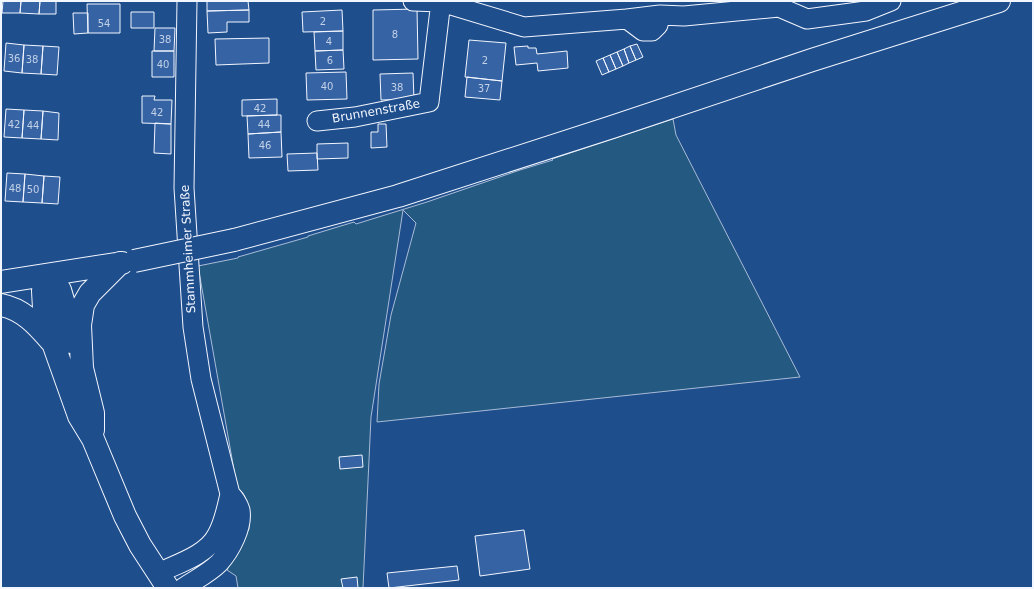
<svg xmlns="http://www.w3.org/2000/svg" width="1034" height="589" viewBox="0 0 1034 589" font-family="'DejaVu Sans',sans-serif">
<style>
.green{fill:#245a82;stroke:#a8bbd7}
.building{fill:#3563a3;stroke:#f2f6ff}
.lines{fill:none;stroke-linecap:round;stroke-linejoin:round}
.minor-casing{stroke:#f2f6ff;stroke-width:21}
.major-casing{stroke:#f2f6ff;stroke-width:24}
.minor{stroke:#1f4e8c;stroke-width:19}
.major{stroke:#1f4e8c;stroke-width:22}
.major-bridge-casing{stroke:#f2f6ff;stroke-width:24;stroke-linecap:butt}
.major-bridge{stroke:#1f4e8c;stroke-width:22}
.labels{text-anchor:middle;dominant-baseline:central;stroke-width:3;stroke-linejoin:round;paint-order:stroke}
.number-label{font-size:10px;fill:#c3d1e8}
.street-label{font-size:12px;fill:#f2f6ff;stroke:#1f4e8c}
</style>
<rect width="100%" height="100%" fill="#1f4e8c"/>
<path class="green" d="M 673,119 L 676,135 L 800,377 L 377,422 L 379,384 L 391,315 L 416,223 L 403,210 L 371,417 L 363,588 L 238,588 L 236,576 L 227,570 L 249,529 L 250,516 L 247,502 L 243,493 L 237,487 L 198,266 L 238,258 L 238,257 L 308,237 L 308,236 L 354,222 L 356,224 L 427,202 L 520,170 L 553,160 L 552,159 Z"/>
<path class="building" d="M 3,1 L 21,1 L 20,13 L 2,13 Z
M 21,1 L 40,1 L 39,14 L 20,13 Z
M 40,1 L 56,1 L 56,14 L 39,14 Z
M 207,1 L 248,1 L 249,10 L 207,11 Z
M 87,4 L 120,4 L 120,33 L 88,33 Z
M 417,9 L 418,59 L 373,60 L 373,10 Z
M 249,10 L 249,22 L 227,22 L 227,32 L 208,33 L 207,11 Z
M 342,10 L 343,31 L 303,32 L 302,12 Z
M 131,12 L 154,12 L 154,28 L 131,28 Z
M 73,13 L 88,13 L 88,33 L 74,34 Z
M 155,28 L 175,28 L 174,51 L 154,51 Z
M 343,31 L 343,50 L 315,51 L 314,32 Z
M 269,38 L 269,63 L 216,65 L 215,39 Z
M 469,40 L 506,43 L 502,81 L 465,77 Z
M 6,43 L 24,45 L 22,73 L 4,71 Z
M 637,44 L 643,57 L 636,60 L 630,46 Z
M 24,45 L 43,46 L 41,74 L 22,73 Z
M 43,46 L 59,47 L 57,75 L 41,74 Z
M 528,46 L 528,48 L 536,48 L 537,54 L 567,51 L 568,68 L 538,71 L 537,63 L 516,65 L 514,47 Z
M 630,46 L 636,60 L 629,63 L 624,49 Z
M 624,49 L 629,63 L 623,66 L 617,52 Z
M 343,50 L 344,69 L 316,70 L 315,51 Z
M 152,51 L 174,51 L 174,77 L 152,77 Z
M 617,52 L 623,66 L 616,69 L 610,55 Z
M 610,55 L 616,69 L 609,72 L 603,58 Z
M 603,58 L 609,72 L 602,75 L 596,61 Z
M 346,72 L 347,99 L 307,100 L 306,73 Z
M 413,73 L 414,99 L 381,100 L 380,74 Z
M 467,77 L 502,81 L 500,100 L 465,97 Z
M 142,96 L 155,96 L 154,100 L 172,100 L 171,124 L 142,123 Z
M 277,99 L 277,115 L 242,116 L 242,100 Z
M 6,109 L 24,110 L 22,138 L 4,137 Z
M 24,110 L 43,111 L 41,139 L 22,138 Z
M 43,111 L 59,113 L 58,140 L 41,139 Z
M 277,115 L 281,115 L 281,132 L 248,134 L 247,116 Z
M 155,123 L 171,124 L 171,154 L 154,153 Z
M 378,124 L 386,124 L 387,147 L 371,148 L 371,132 L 378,132 Z
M 281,132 L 282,157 L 249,158 L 248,134 Z
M 348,143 L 348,158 L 317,159 L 317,144 Z
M 317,153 L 318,170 L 288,171 L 287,154 Z
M 7,173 L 25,174 L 23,202 L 5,201 Z
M 25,174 L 44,176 L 42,203 L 23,202 Z
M 44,176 L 60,177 L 58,204 L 42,203 Z
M 362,455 L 363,467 L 340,469 L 339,457 Z
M 524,530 L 530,569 L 480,576 L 475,536 Z
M 457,566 L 459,580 L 389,588 L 387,573 Z
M 357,577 L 358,588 L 343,588 L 341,579 Z"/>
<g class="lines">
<defs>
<path id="minor" d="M 413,1 L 441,2 L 524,27 L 627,19 L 660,15 L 684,16 L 779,7 L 807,19 L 866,11 L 891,1
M 627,19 L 643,31 L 652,31 L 658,25 L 660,15
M 317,121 L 355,117 L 429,102 L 441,1
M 158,573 C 177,564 207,555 217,535 C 224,523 227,507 230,494
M 183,588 C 195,580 209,573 219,563 C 230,551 243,527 240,510 C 238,504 234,498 230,494 L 201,379 L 193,327 L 184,188 L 187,1"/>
<path id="major" d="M 234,240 L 398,196 L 612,127 L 812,60 L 999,1
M 47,275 L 43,291 L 44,308 L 47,326 L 79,416 L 93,439 L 125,516 L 140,545 L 168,588
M 47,275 L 60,290 L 65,307 L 71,342
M 1,282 L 122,263
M 1,305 C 23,309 37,325 51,341
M 93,430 L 93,413 L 82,368 L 80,325 L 83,305 L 90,293 L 120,263"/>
</defs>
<use href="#minor" class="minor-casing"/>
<use href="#major" class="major-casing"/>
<use href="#minor" class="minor"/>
<use href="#major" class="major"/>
<defs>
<path id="major-bridge" d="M 134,261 L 234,240"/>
</defs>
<use href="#major-bridge" class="major-bridge-casing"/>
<use href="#major-bridge" class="major-bridge"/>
</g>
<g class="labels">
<g class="number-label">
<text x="323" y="21">2</text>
<text x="104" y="23">54</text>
<text x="395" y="34">8</text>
<text x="165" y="39">38</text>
<text x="329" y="41">4</text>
<text x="14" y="58">36</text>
<text x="32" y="59">38</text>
<text x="330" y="60">6</text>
<text x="485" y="60">2</text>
<text x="163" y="64">40</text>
<text x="327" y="86">40</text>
<text x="397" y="87">38</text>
<text x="484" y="88">37</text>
<text x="260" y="108">42</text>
<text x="157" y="112">42</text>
<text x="14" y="124">42</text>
<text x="264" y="124">44</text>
<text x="33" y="125">44</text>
<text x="265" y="145">46</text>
<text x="15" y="188">48</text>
<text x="33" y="189">50</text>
</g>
<g class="street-label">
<text transform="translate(376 111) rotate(-10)">Brunnenstraße</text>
<text transform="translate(188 249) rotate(-93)">Stammheimer Straße</text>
</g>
</g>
<rect width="1034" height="589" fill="none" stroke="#f2f6ff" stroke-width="4"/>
</svg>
